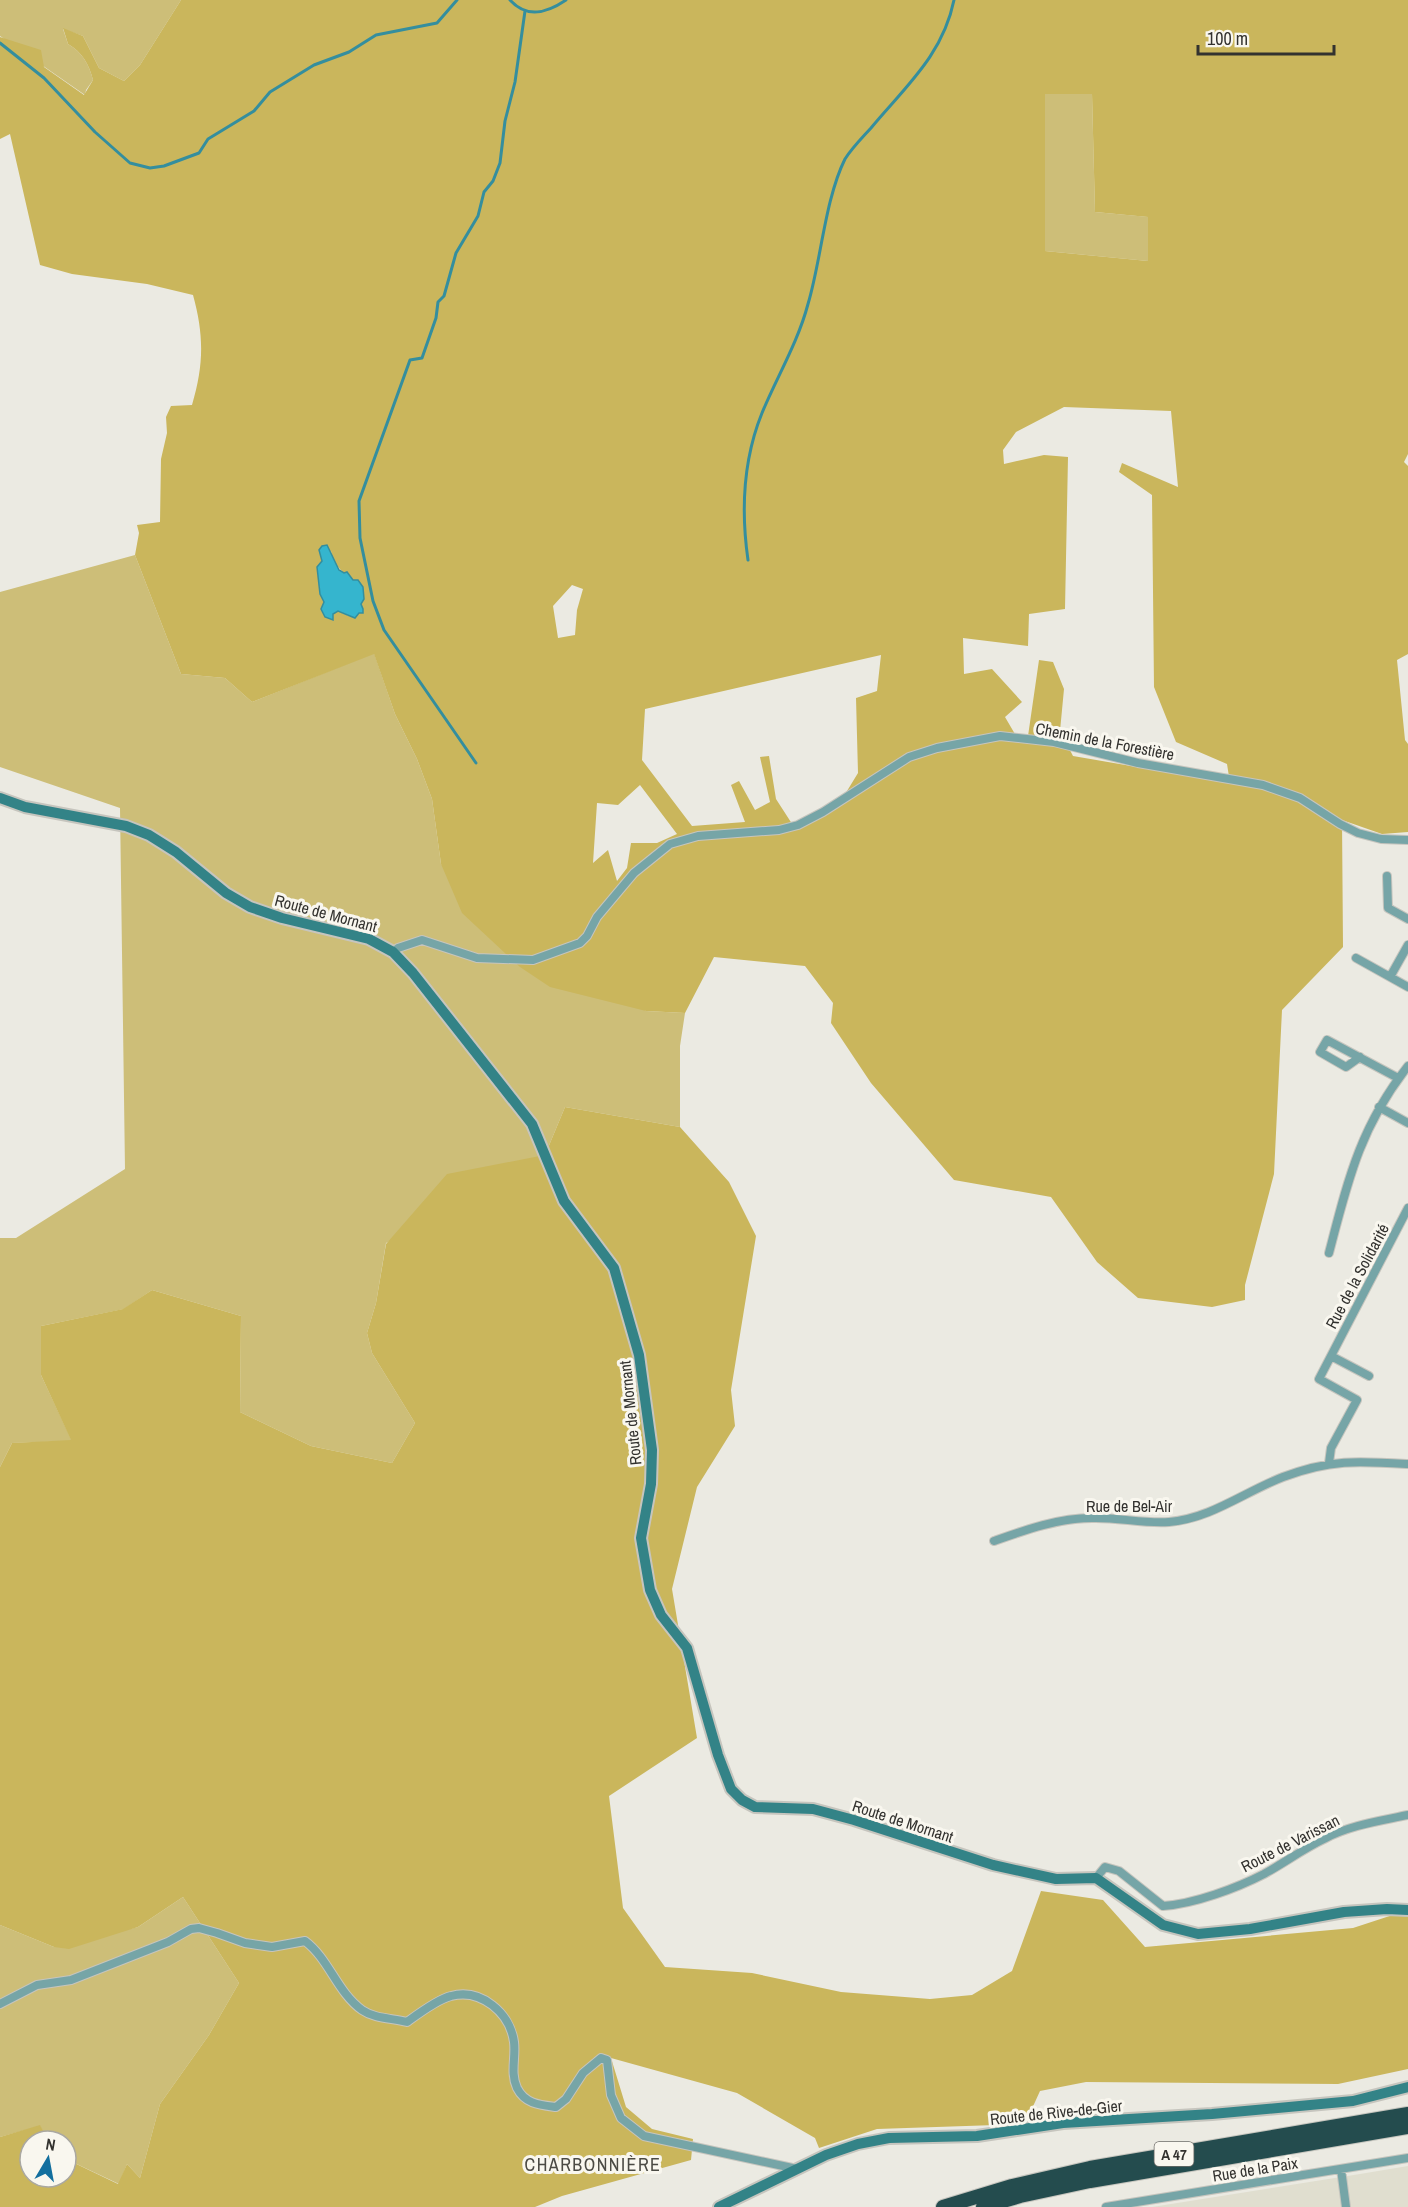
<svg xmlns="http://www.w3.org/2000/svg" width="1408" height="2207" viewBox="0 0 1408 2207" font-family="'Archivo Narrow',sans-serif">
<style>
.built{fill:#e0decf}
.green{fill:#cdbe78}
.forest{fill:#cab65c;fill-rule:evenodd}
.water{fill:#35b5ce;stroke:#348e9e;stroke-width:1.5}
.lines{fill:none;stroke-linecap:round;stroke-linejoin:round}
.stream{stroke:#348e9e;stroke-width:3}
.street-casing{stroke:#c6c5be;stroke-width:10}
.secondary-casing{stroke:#c6c5be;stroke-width:14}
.highway-casing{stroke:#c6c5be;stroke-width:16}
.street{stroke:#76a5a7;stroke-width:8}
.secondary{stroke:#338387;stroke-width:10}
.highway{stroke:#244c4e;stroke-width:14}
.labels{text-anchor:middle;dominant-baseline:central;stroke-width:6;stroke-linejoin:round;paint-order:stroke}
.shield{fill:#f9f7ef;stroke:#6e6d69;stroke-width:1.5}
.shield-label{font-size:15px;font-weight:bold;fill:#33322f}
.street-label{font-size:16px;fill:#33322f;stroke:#f9f7ef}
.neighbourhood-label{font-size:18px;letter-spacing:1.5px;fill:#4b4a44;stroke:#f9f7ef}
</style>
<rect width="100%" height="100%" fill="#ebeae2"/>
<path class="built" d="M 1408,2166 L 1408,2207 L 1152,2207 L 1360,2174 Z"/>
<path class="green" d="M 0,0 L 181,0 L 140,65 L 124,81 L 99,68 L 83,36 L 63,29 L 68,44 C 82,52 89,64 93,80 L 86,90 L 85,95 L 0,36 Z
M 1044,94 L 1092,94 L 1095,212 L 1149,217 L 1148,261 L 1045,251 Z
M 135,555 L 181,674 L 225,678 L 252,702 L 374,653 L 395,714 L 417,759 L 432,799 L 441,864 L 646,1011 L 685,1013 L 680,1046 L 680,1127 L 565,1107 L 545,1155 L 386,1243 L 376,1303 L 367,1333 L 372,1353 L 415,1423 L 392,1463 L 311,1446 L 240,1412 L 241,1316 L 152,1290 L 124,1309 L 41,1326 L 41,1375 L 72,1441 L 12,1443 L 0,1467 L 0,1238 L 16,1238 L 125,1169 L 120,808 L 0,767 L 0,592 Z
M 183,1897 L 239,1983 L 209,2035 L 160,2104 L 140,2178 L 127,2164 L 119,2184 L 66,2159 L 66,2141 L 49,2141 L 40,2126 L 0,2137 L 0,1925 L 54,1947 L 138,1927 Z"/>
<path class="forest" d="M 181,0 L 1408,0 L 1408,454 L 1404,462 L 1408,466 L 1408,654 L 1397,660 L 1405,740 L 1408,744 L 1408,832 L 1382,834 L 1342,820 L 1343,947 L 1282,1010 L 1274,1174 L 1245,1285 L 1245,1300 L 1212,1307 L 1138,1298 L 1097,1262 L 1051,1197 L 954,1180 L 871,1083 L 831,1023 L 833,1003 L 805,966 L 714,957 L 685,1013 L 646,1011 L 550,987 L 520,967 L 462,913 L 441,864 L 432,799 L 417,759 L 395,714 L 374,654 L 252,702 L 225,678 L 181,674 L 135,555 L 139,533 L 137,525 L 160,522 L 161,459 L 167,433 L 166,417 L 171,406 L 192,405 C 204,365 204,335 193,295 L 147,284 L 72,274 L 40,265 L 10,134 L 0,139 L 0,37 L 41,50 L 44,67 L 84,95 L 93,80 C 89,64 82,52 68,44 L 63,28 L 83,36 L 99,68 L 124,81 L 140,65 ZM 1045,94 L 1092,94 L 1095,212 L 1148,217 L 1148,261 L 1045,251 ZM 1064,407 L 1171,411 L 1178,487 L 1122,463 L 1119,472 L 1152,495 L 1154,687 L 1176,742 L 1227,764 L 1230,783 L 1073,756 L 1060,731 L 1064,689 L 1053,662 L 1039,660 L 1027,743 L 1019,741 L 1005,717 L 1022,702 L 992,669 L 964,674 L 963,638 L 1028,646 L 1029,614 L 1065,609 L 1068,457 L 1044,455 L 1004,464 L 1003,450 L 1016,432 ZM 331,551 C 333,568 350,578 363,587 L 364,599 L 349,616 L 338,611 L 333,614 L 320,594 L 317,568 ZM 572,585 L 583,589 L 577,610 L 575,635 L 558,638 L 553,606 ZM 881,655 L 877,691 L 856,698 L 858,773 L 836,809 L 796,830 L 776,799 L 769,756 L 760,757 L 770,802 L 755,810 L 739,781 L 731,785 L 745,822 L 692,826 L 642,760 L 645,709 ZM 640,785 L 677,834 L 657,843 L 631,843 L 627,868 L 617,881 L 608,850 L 593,863 L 597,803 L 618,805 Z
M 565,1107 L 680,1127 L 729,1182 L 756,1236 L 731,1390 L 735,1426 L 697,1487 L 672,1589 L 697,1738 L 609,1796 L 623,1908 L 665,1967 L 752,1973 L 841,1992 L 930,1999 L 972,1995 L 1012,1971 L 1041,1891 L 1103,1900 L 1145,1947 L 1353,1928 L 1408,1910 L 1408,2069 L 1338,2084 L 1086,2082 L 1040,2091 L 1025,2124 L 877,2129 L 819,2148 L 815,2138 L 737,2093 L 611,2058 L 626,2107 L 652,2129 L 693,2139 L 691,2160 L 562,2196 L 535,2207 L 0,2207 L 0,2137 L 40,2125 L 49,2141 L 30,2141 L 30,2177 L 66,2177 L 66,2159 L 118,2184 L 127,2164 L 140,2178 L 160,2104 L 209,2035 L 239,1983 L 183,1897 L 138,1927 L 69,1949 L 54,1947 L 0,1925 L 0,1467 L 12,1443 L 71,1440 L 41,1375 L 41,1326 L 123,1309 L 152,1290 L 241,1316 L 240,1412 L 311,1446 L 392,1463 L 415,1423 L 372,1353 L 367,1333 L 376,1303 L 386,1244 L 447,1174 L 545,1155 Z"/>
<path class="water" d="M 327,545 L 339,570 L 344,573 L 347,572 L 353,580 L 358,580 L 363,587 L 364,599 L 361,604 L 363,609 L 363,613 L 359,613 L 355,618 L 338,611 L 333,614 L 333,620 L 325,617 L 321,609 L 324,602 L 320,594 L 317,567 L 322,561 L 319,550 L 322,546 Z"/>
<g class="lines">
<path class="stream" d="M 510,0 C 527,19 547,13 566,0
M 0,43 L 44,78 L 95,132 L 130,163 L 150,168 L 164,166 L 199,153 L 208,139 L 254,111 L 270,92 L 314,65 L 349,52 L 376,35 L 437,23 L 457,0
M 748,560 C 741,511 743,460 762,413 C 777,377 798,342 808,304 C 821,261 825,199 845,159 C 852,148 862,138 871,128 C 905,87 943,55 954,0
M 476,763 L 384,630 L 373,601 L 360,538 L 359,501 L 410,360 L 422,358 L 436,318 L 438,302 L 444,296 L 456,253 L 478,216 L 484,192 L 493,181 L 500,163 L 505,121 L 515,82 L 525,11"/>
<defs>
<path id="street" d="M 1387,876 L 1388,908 L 1408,919
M 393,952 L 398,948 L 422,940 L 477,958 L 533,960 L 580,943 L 587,936 L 597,917 L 634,873 L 670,844 L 698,836 L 779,830 L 798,825 L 823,812 L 909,757 L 937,748 L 1000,736 L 1054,742 L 1138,763 L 1263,785 L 1300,798 L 1340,824 L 1358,833 L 1381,839 L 1408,840
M 1356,958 L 1408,987
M 1390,977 L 1408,945
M 1360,1057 L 1346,1067 L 1320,1052 L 1327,1040 L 1398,1078
M 1379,1107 L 1408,1123
M 1329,1253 C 1348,1180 1360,1127 1408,1066
M 1331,1356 L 1369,1376
M 1329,1463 L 1331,1448 L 1357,1400 L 1319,1379 L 1408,1208
M 994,1541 C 1025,1530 1058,1518 1092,1518 C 1117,1517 1144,1524 1169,1522 C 1212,1518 1244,1492 1283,1477 C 1330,1459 1359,1461 1408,1464
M 1096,1878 L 1105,1867 L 1119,1871 L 1163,1906 C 1194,1904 1237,1888 1264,1874 C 1284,1863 1303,1849 1324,1839 C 1350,1825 1380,1821 1408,1815
M 0,2004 L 37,1985 L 71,1980 L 168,1942 L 191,1929 L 199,1928 L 217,1933 L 245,1943 L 272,1947 L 305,1941 C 329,1959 337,1992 362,2010 C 375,2019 392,2018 407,2022 C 418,2014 438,1999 451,1996 C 481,1988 510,2013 514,2042 C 516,2057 510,2073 517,2088 C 525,2104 540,2105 556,2107 L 566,2099 L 583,2073 L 601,2058 L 607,2060 L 611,2095 L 621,2118 L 644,2136 L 797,2169
M 1341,2169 L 1346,2207
M 1106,2207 L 1408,2158"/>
<path id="secondary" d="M 0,798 L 25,807 L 126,826 L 149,835 L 176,852 L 226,893 L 250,907 L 282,918 L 369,939 L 393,952 L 413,973 L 532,1124 L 564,1201 L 614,1268 L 639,1355 L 652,1450 L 651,1484 L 641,1538 L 650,1590 L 661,1615 L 687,1648 L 718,1755 L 731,1789 L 742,1800 L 755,1807 L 813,1809 L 854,1820 L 993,1865 L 1056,1879 L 1096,1878 L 1163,1925 L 1198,1934 L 1250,1929 L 1344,1912 L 1387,1909 L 1408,1910
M 719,2207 L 826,2155 L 858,2144 L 889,2138 L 977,2136 L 1063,2123 L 1212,2114 L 1353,2101 L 1408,2087"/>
<path id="highway" d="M 943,2207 L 1012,2186 L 1090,2168 L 1408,2114
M 983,2207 L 1020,2196 L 1090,2181 L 1408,2127"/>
</defs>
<use href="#street" class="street-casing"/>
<use href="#secondary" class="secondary-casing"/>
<use href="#highway" class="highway-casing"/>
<use href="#street" class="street"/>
<use href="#secondary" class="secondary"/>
<use href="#highway" class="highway"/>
</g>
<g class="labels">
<rect class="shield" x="1154.5" y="2142" width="39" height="24" rx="4.5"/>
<g class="shield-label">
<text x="1174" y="2154">A 47</text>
</g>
<g class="street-label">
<text transform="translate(1105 741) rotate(11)">Chemin de la Forestière</text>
<text transform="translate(326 913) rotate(15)">Route de Mornant</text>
<text transform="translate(1357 1276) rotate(-62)">Rue de la Solidarité</text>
<text transform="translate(630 1413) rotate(-96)">Route de Mornant</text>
<text x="1129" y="1506">Rue de Bel-Air</text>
<text transform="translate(903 1821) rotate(18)">Route de Mornant</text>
<text transform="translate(1290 1843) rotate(-27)">Route de Varissan</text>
<text transform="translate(1056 2112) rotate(-6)">Route de Rive-de-Gier</text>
<text transform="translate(1255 2169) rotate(-9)">Rue de la Paix</text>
</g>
<g class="neighbourhood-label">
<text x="593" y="2164">CHARBONNIÈRE</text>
</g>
</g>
<g transform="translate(48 2159) rotate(10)"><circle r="28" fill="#f9f7ef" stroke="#aaa8a2" stroke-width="1.5"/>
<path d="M0-4.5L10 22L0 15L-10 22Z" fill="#136f9e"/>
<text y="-9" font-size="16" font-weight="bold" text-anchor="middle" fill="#33322f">N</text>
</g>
<path d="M1198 45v9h136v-9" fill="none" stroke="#33322f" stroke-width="3"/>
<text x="1207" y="45" font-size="18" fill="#33322f" stroke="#f9f7ef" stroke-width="4.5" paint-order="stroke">100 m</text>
</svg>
